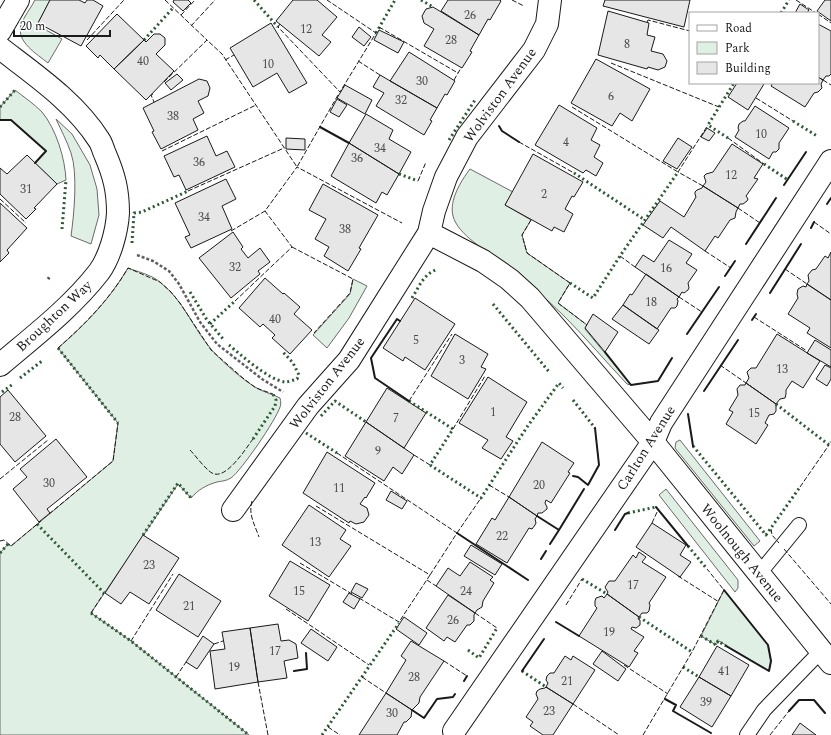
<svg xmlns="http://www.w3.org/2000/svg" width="831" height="735" viewBox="0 0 831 735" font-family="Spectral,serif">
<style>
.green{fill:#e0efe3;stroke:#6a6a6a}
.building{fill:#e6e6e6;stroke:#1a1a1a}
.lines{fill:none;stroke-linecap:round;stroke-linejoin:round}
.lane-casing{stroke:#1a1a1a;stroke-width:16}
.street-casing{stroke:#1a1a1a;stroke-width:24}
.path{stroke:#5f5f5f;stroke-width:2.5;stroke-dasharray:3 2;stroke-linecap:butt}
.lane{stroke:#fff;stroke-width:14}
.street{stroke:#fff;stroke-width:22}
.hedge{stroke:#2b5a34;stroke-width:3;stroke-dasharray:2 3;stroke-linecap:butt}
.fence{stroke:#1a1a1a;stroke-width:1;stroke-dasharray:5 2;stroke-linecap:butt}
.wall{stroke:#1a1a1a;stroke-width:2}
.labels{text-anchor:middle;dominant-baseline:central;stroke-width:3;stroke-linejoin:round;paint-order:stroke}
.number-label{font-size:12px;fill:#4d4d4d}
.street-label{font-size:14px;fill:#1a1a1a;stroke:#fff}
</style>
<rect width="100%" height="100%" fill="#fff"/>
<path class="green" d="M 35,0 L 50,0 L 37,25 L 62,39 L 48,63 C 37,54 16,42 21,25 C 24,16 31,8 35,0 Z
M 15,90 C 24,97 34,104 42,112 C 56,129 65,158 66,180 L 57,184 L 35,163 L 46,151 L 11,120 L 0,120 L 0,107 Z
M 56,119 L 72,134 L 90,165 L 97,189 L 99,215 L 91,244 L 71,236 C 74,215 78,173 71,153 C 67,141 61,130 56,119 Z
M 470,169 L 513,192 L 505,205 L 531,220 L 522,235 L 527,253 L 570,283 L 558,303 L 587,325 L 585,329 L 631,385 L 627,384 C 606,362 587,339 565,317 C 545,297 523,279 501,262 C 486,250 458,235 453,216 C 449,200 461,181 470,169 Z
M 128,268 C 138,272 153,275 161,283 C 183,300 193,328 211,349 C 220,360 243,380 255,387 C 263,392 272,394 280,398 C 281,401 281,405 280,407 C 276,420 241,471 231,478 C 226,481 222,481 217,482 C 206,485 198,490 191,498 L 178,484 L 91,613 L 131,641 L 249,735 L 0,735 L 0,553 L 8,544 L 11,546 L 113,461 L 118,423 L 58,348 C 86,324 109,300 128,268 Z
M 353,279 L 367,286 L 349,318 L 327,348 L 313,335 L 350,294 Z
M 680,440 L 760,541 L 754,546 L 675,448 L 676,442 Z
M 666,489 L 738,580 L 738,588 L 735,592 L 659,495 Z
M 724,590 L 768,645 L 771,661 L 769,671 L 719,641 L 716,645 L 701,636 Z"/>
<path class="building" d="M 50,0 L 79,0 L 85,3 L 87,0 L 93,0 L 103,6 L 81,46 L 38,23 Z
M 174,0 L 188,0 L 191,3 L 183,11 L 173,2 Z
M 293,0 L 317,0 L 337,17 L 322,35 L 331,42 L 319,56 L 276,21 Z
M 448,0 L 500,0 L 501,1 L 490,20 L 488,19 L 479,35 L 441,11 Z
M 605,0 L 690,0 L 684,27 L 603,6 Z
M 825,0 L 831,0 L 831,21 L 817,11 Z
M 800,4 L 809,10 L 807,13 L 795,13 Z
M 433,7 L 479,35 L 470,51 L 472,52 L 462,68 L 424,46 L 434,29 L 424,23 L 422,16 L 426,9 Z
M 608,11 L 649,23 L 647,35 L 655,37 L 651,51 L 663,54 L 667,61 L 665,67 L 658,70 L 648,67 L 647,69 L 598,55 Z
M 117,14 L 144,40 L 114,69 L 100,55 L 98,58 L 86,46 Z
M 271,23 L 307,83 L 289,93 L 277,73 L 253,87 L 230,48 Z
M 818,24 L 831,31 L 831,74 L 829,76 L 826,76 L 823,80 L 818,77 Z
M 359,27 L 371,37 L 364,46 L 352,37 Z
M 379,30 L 404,42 L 398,53 L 374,40 Z
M 154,34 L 160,34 L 165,38 L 165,45 L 156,54 L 174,71 L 146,100 L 114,69 L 144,40 L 146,42 Z
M 409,52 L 455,81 L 447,95 L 445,94 L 437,108 L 390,81 Z
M 596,59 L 650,89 L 632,121 L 620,113 L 612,126 L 571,103 Z
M 177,74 L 183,80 L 171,90 L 165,83 Z
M 380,75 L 437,108 L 430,120 L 432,121 L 424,135 L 376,106 L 384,93 L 373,87 Z
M 818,77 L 823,80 L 821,84 L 822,88 L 818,92 L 814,93 L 805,107 L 771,86 L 773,83 L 818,83 Z
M 199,79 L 207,81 L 210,88 L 208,96 L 198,101 L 204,113 L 193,119 L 198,130 L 161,149 L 152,132 L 154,131 L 143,108 Z
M 737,83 L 762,83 L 764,84 L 748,110 L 728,97 Z
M 345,85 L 372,100 L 365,114 L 337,98 Z
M 337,99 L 347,105 L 339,117 L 330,112 Z
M 559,105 L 597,128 L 591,140 L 600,145 L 594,157 L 603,163 L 596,176 L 586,170 L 583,173 L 535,145 Z
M 755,106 L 789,128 L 779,143 L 779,149 L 776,152 L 773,152 L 769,159 L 735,137 L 739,130 L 738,128 L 739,124 L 743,121 L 745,121 Z
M 366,114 L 393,130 L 389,139 L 411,152 L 399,174 L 349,143 Z
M 707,128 L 715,133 L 709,141 L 701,137 Z
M 207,136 L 216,156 L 227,151 L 235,167 L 186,190 L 179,175 L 174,177 L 164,156 Z
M 286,138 L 305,139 L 305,150 L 286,149 Z
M 678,138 L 692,147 L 677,169 L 663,161 Z
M 349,143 L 399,174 L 387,195 L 382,192 L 376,203 L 331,176 Z
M 732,144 L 763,164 L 754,178 L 758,179 L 746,196 L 748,199 L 747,201 L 743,204 L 740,204 L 738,208 L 703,186 L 706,182 L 704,176 L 706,174 L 713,172 Z
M 533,154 L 583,182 L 574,197 L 572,196 L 565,209 L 573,214 L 564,232 L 554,227 L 552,231 L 505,205 Z
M 27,155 L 57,184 L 34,208 L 36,209 L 26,219 L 0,194 L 0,168 L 7,174 Z
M 226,179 L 236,199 L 222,206 L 232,229 L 191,248 L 185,237 L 190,235 L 175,203 Z
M 323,184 L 378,215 L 359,248 L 361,249 L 348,271 L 324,256 L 329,247 L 315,239 L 326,219 L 309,210 Z
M 703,186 L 738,208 L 736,212 L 735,218 L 730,220 L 718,238 L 715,236 L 705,251 L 671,227 L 663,238 L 643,225 L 660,201 L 684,217 L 696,197 L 695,194 L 695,192 L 697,190 L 702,188 Z
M 0,203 L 27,228 L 7,250 L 9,253 L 0,262 Z
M 233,232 L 243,247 L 241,249 L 248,258 L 260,248 L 270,262 L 258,271 L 260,274 L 231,298 L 199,258 Z
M 669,240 L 692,254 L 686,263 L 697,270 L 688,283 L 689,288 L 688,290 L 684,293 L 682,292 L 679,297 L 635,267 L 643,255 L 654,262 Z
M 831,252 L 831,300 L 807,284 L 809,281 L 808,275 L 812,270 L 816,269 L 825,256 L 828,258 Z
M 646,274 L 679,297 L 677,299 L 678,301 L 677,306 L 675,308 L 671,308 L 657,329 L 623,305 L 630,294 L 632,295 Z
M 265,278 L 283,294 L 284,293 L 300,307 L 294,314 L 312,330 L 290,354 L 272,338 L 275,335 L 263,324 L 260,327 L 239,308 Z
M 807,284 L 831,300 L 831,348 L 807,333 L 810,328 L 788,314 L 798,298 L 797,294 L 798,289 L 803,286 L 806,287 Z
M 415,298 L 455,324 L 425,370 L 405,357 L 403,361 L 383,348 Z
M 623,305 L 659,330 L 649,344 L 612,319 Z
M 593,314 L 618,332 L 605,352 L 585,328 Z
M 455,334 L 488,354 L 481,367 L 486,369 L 468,399 L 431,376 Z
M 777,334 L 820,361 L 803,388 L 792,381 L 786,390 L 786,394 L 785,398 L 780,399 L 776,404 L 746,383 L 749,378 L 747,372 L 751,368 L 756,368 Z
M 815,340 L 831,350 L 831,367 L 807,353 Z
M 825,365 L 831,368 L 831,379 L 827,386 L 816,379 Z
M 488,377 L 527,402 L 506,437 L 513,441 L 501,459 L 482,448 L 488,440 L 459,423 Z
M 746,383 L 776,404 L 776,411 L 774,414 L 769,415 L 765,423 L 768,425 L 756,444 L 726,424 L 733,412 L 729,410 L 738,395 L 737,389 L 740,385 L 745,385 Z
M 387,388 L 426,413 L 404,448 L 366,422 Z
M 8,390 L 46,436 L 15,462 L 0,444 L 0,397 Z
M 366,422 L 414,455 L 402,474 L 393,467 L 384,481 L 345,456 Z
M 56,439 L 87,477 L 47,509 L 50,513 L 39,522 L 13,489 L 27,477 L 20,469 Z
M 542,442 L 574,463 L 568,472 L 570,473 L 551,503 L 546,500 L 545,503 L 547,507 L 547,509 L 542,513 L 538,513 L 537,516 L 509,497 Z
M 327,452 L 375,483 L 366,498 L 365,497 L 360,504 L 367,508 L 369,515 L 364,522 L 356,524 L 350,521 L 349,523 L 303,493 Z
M 391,491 L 407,501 L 402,509 L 386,500 Z
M 509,497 L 537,516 L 535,519 L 536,523 L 535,525 L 532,529 L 529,528 L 507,563 L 476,544 L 492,518 L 495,520 Z
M 309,505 L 346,530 L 340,539 L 351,546 L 329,577 L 282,545 Z
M 652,523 L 686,545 L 680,555 L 691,562 L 680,577 L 636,547 Z
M 143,535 L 179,558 L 149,604 L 130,592 L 121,604 L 105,593 Z
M 471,545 L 502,564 L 495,575 L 464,556 Z
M 639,552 L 646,557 L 642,562 L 666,577 L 649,603 L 650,605 L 649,611 L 647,613 L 642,613 L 639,617 L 607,594 L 608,592 L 606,589 L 605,587 L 609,581 L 615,581 L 633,555 L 636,558 Z
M 290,561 L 330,585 L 308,621 L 269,596 Z
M 470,562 L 493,577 L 490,580 L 494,583 L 483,601 L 482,607 L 477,610 L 475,613 L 436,586 L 448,568 L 460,576 Z
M 179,574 L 221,601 L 198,637 L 156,610 Z
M 356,583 L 368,589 L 362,598 L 351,592 Z
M 349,593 L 360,599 L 354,609 L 343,602 Z
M 607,594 L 639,617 L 638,619 L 640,620 L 640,625 L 636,628 L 632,627 L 631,629 L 644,637 L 634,651 L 638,653 L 629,667 L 579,636 L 597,608 L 595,606 L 595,601 L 596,598 L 602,596 L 604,598 Z
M 448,595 L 475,613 L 474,615 L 474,621 L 470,625 L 467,625 L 455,642 L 447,637 L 444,641 L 426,628 Z
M 404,617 L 427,633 L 419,645 L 396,629 Z
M 278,624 L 281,641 L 289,640 L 296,644 L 298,658 L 284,661 L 287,678 L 258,682 L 250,628 Z
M 250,628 L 258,682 L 215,689 L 210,651 L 225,649 L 222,632 Z
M 311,629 L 337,647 L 328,661 L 301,643 Z
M 203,636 L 214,644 L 197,669 L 186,662 Z
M 411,641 L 444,661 L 420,697 L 419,703 L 412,710 L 386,693 L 406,660 L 401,656 Z
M 717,646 L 749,665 L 731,696 L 699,677 Z
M 602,651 L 626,669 L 618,681 L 593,664 Z
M 565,656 L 571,660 L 573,656 L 595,670 L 573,704 L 546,687 L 548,683 L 546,680 L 547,676 L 550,673 L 554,673 Z
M 699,677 L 731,696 L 712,727 L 680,707 Z
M 546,687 L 573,704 L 553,735 L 543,735 L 530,726 L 533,722 L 526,717 L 538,699 L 536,694 L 537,691 L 540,689 L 545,688 Z
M 386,693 L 412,710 L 411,717 L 406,722 L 404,722 L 397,735 L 359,735 Z
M 800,723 L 816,735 L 792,735 Z"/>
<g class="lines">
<defs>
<path id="lane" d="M 758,575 L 799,525
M 747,735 L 764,710 L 821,651"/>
<path id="street" d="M 0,31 L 18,0
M 0,48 C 35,75 75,102 99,140 C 102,144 103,150 105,154 C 114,175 118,190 118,213 C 117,231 110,257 99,272 C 71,308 34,336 0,365
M 429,233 L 483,261 L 509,279 L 530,298 L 653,442 L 831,663
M 233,510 L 308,406 L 349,360 L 429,233 L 434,211 L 446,177 L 467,137 L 534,50 L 547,24 L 550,0
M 454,731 L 653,442 L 661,423 L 831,161"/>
</defs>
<use href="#lane" class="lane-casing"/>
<use href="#street" class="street-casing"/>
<path class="path" d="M 137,255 L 153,261 L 169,271 L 179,284 L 200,322 L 217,344 L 262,379 L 283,392"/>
<use href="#lane" class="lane"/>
<use href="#street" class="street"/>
<path class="hedge" d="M 254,0 L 278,27
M 421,0 L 433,7
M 781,13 L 789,0
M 376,33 L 395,0
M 144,40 L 173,8
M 0,107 L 15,90
M 793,121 L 817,136
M 728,138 L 708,125 L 734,83
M 449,140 L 475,100
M 764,164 L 788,180
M 574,173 L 645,220
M 399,174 L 418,181
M 62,229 L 66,180
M 132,243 L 134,213 L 142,212 L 188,191
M 48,279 L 51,275
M 570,283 L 593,298 L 620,256 L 678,172
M 190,292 L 207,320 L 224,340
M 412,298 C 419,287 424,273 438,269
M 493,304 L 550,373
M 210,324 L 235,301
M 229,345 C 242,356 269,380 285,382 C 289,382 293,380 297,379 L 299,375 L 293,363 L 283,352
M 58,348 L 118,423
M 20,378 L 42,361
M 2,392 L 13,384
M 573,400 L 595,428
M 409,401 L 453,429 L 430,465 L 481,498 L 527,427 L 559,383 L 563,388
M 776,404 L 829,445 L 831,442
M 321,416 L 335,401 L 366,422
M 306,433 L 337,453
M 253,439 L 275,406 L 276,400 L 273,394
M 693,446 L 766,535 L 800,487
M 628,513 L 656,507
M 37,524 L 104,593
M 143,535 L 178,483 L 191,498
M 688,546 L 707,569
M 0,553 L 8,544
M 582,579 L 607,594
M 91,613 L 131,641 L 249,735
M 639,617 L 692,652
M 701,636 L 716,645 L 718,641 L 726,646
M 468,650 L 479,658 L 497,628
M 683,667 L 699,677
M 522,671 L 546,687
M 322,735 L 399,623"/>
<path class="fence" d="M 165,0 L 207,40
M 512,0 L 524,6
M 796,0 L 816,13
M 818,14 L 831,23
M 181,15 L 195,0
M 647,22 L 648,20 L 690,31
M 280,24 L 278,27 L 340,92 L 376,33 L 327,0
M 191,26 L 215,0
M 379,27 L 458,73
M 87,40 L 124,0
M 225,60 L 234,55
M 358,61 L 380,75
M 611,63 L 719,107
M 454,80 L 461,68
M 823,80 L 831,85
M 164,82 L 207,40 L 222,54 L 297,167 L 338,95
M 153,94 L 151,95 L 154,102
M 756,98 L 793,121
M 572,107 L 678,172
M 728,138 L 764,164
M 519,142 L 574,173
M 162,151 L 256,105
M 418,181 L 426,162
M 703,186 L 678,172 L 708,125
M 188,191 L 284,148
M 0,199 L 26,223
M 738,208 L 760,223
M 531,220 L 522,235 L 527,253 L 570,283 L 558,303 L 587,325
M 814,222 L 831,234
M 231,231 L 265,211 L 297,167 L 402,223
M 292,247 L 353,279 L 350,293 L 314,333
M 705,251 L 731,268
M 620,256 L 635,267
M 785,269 L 807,284
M 679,297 L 702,312
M 235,301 L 292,247 L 265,211
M 754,317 L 807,351
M 58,348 C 85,324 110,299 128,268 L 160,282 L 171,292 L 180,303 L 211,350 L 244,379 L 256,388 L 273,394
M 720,365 L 746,383
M 409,401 L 452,334
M 453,429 L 485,376
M 190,450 C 195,455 206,470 212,473 C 226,481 246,448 253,439
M 337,453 L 457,533 L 430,575
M 414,455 L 430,465
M 0,479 L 48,440
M 489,485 L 509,497
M 800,487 L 829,445
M 252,501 C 248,515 255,525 259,537
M 316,506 L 430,575 L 399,622 L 359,598
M 49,514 L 113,461 L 118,423
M 652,523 L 658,510
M 771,529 L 772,535 L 779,543
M 457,533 L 481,498
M 0,541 L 4,540 L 11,546 L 41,521
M 784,549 L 831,604
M 300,563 L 352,594
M 678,576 L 719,602
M 427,580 L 436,586
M 566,605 L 582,579
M 286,609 L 369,665
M 91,613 L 104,593
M 475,613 L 497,628
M 131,641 L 173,574
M 214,644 L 223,641
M 444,661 L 467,676
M 624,665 L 668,694
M 176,677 L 186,662
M 362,677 L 386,693
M 258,682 L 268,735
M 573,704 L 619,735
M 328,727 L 340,735
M 643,735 L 692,652 L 724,590 L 707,569
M 770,735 L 789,711"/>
<path class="wall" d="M 0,120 L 11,120 L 46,151 L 35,163
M 499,126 L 502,131 L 519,142
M 320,127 L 349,143
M 784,185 L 806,152
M 827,204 L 831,198
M 811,228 L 814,222
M 746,244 L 776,198
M 725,276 L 735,261
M 770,293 L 801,244
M 752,320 L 756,314
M 400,321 L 397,319 L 371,358 L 375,378 L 409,401
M 687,334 L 719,287
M 605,352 L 631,385 L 658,381 L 672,358
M 704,391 L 738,340
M 688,414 L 693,446
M 573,476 L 578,477 L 588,485 L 599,465 L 595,428
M 656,507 L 688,546
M 537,516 L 559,530 L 584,489
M 615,530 L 625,514 L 628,513
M 457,533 L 528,580
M 550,544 L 559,530
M 541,559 L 546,551
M 724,590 L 768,645 L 771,661 L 769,671 L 726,646
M 556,622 L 579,636
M 294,671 L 307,669 L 306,653
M 522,671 L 544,639
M 464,681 L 467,676
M 665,699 L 676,705 L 673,711 L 711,733
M 412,710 L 424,718 L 437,699 L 453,697 L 455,694
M 789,711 L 799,700 L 814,700 L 825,713"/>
</g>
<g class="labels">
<g class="number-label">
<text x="470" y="15">26</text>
<text x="306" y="29">12</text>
<text x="451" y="40">28</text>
<text x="627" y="44">8</text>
<text x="143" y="61">40</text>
<text x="268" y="64">10</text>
<text x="422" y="81">30</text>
<text x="611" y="96">6</text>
<text x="401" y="100">32</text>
<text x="173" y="116">38</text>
<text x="761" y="134">10</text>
<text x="566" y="142">4</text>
<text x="380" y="148">34</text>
<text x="357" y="158">36</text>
<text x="199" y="162">36</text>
<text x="731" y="175">12</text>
<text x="26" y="189">31</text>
<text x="544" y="194">2</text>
<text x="204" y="217">34</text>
<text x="345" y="229">38</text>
<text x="235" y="267">32</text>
<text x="666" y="268">16</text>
<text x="651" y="302">18</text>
<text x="275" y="319">40</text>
<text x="416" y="340">5</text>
<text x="462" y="360">3</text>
<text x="782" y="369">13</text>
<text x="493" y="412">1</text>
<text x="754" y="413">15</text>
<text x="15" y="417">28</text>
<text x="396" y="418">7</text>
<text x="378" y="451">9</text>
<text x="49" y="483">30</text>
<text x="539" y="485">20</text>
<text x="339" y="488">11</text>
<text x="502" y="536">22</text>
<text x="315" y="542">13</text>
<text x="149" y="565">23</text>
<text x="633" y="585">17</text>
<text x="299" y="591">15</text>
<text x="466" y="591">24</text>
<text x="189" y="606">21</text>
<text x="453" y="620">26</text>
<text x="609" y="632">19</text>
<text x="275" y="651">17</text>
<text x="234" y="667">19</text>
<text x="724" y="671">41</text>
<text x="414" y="677">28</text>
<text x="567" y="681">21</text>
<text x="706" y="702">39</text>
<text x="549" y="711">23</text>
<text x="392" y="713">30</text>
</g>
<g class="street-label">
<text transform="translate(500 95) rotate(-54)">Wolviston Avenue</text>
<text transform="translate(54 316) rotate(-43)">Broughton Way</text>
<text transform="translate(327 383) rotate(-52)">Wolviston Avenue</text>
<text transform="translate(646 448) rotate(-58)">Carlton Avenue</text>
<text transform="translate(742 553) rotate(51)">Woolnough Avenue</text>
</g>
</g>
<rect x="689" y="12" width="130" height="72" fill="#ffffff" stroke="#a3a3a3"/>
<rect x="697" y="25" width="20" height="6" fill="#ffffff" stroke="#a3a3a3"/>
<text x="725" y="32" font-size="12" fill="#1a1a1a">Road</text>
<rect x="697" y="42" width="20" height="12" fill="#e0efe3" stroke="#a3a3a3"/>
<text x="725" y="52" font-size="12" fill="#1a1a1a">Park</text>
<rect x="697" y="62" width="20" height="12" fill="#e6e6e6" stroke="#a3a3a3"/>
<text x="725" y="72" font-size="12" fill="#1a1a1a">Building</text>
<path d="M14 30v6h96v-6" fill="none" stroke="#1a1a1a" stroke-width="2"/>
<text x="20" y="30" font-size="12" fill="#1a1a1a" stroke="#ffffff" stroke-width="3" paint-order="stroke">20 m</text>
</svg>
